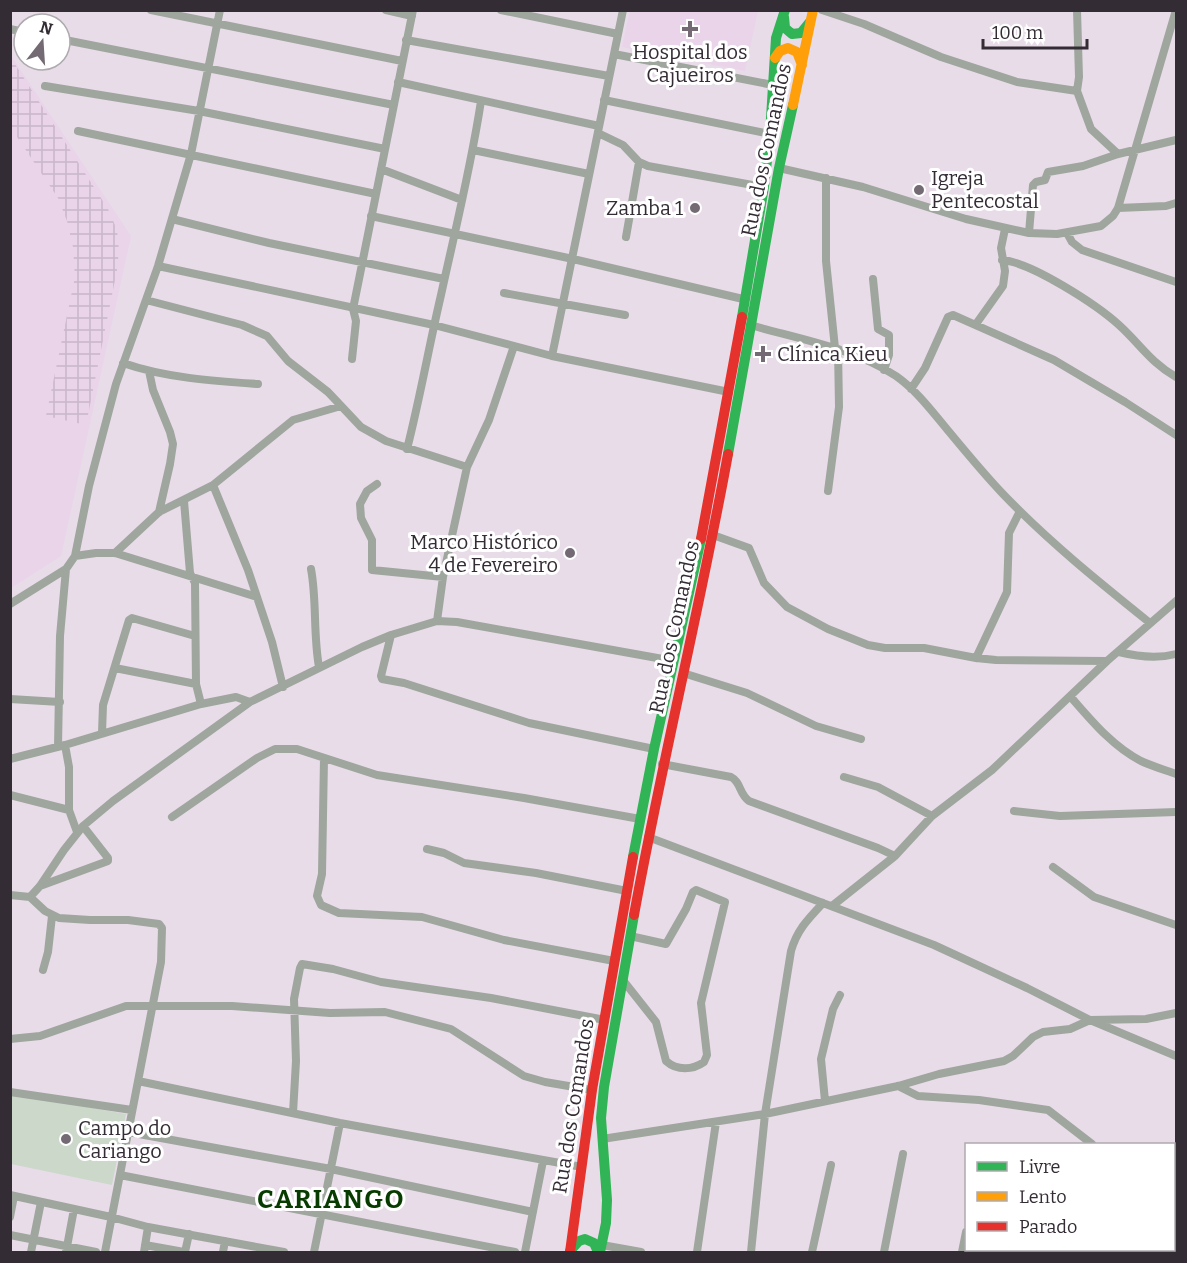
<svg xmlns="http://www.w3.org/2000/svg" width="1187" height="1263" viewBox="0 0 1187 1263" font-family="Bitter,serif">
<style>
.built{fill:#e9d4ea}
.industrial{fill:url(#industrial-grid)}
.garden{fill:#ccd8ca}
.lines{fill:none;stroke-linecap:round;stroke-linejoin:round}
.street{stroke:#9fa69e;stroke-width:8}
.fast{stroke:#30b455;stroke-width:10}
.slow{stroke:#ff9f0a;stroke-width:10}
.jam{stroke:#e5322d;stroke-width:10}
.poi-dot{fill:#736a74;stroke:#fff;stroke-width:2}
.labels{text-anchor:middle;dominant-baseline:central;stroke-width:6;stroke-linejoin:round;paint-order:stroke}
.poi-label{font-size:20px;fill:#342c35;stroke:#fff;text-anchor:start}
.street-label{font-size:20px;fill:#342c35;stroke:#fff}
.district-label{font-size:26px;font-weight:bold;letter-spacing:1.5px;fill:#083b00;stroke:#fff}
</style>
<defs>
<pattern id="industrial-grid" width="8" height="8" patternUnits="userSpaceOnUse" patternTransform="scale(1.5)"><rect width="8" height="8" fill="#e9d4ea"/><path d="M0 4h8M4 0v8" fill="none" stroke="#c8b6c9"/></pattern>
</defs>
<rect width="100%" height="100%" fill="#e8dce9"/>
<path class="built" d="M 630,10 L 758,11 L 745,71 L 622,47 Z
M 10,54 L 131,236 L 61,556 L 11,588 Z"/>
<path class="industrial" d="M 11,58 L 108,209 L 117,230 L 119,250 L 117,270 L 86,425 L 46,416 L 75,277 L 73,247 L 67,221 L 58,198 L 11,128 Z"/>
<path class="garden" d="M 10,1093 L 126,1114 L 112,1185 L 11,1164 Z"/>
<g class="lines">
<path class="street" d="M 151,10 L 402,61
M 386,10 L 412,16
M 501,10 L 618,34
M 822,10 L 864,24 L 941,57 L 1017,82 L 1077,91
M 1077,10 L 1079,77 L 1077,91 L 1091,129 L 1118,154
M 10,29 L 24,32
M 60,39 L 394,105
M 406,40 L 609,76
M 614,54 L 773,85
M 398,82 L 599,126
M 45,86 L 199,111 L 385,149
M 604,100 L 770,134
M 78,131 L 376,194
M 598,133 L 623,145 L 639,162 L 648,166 L 764,187
M 473,150 L 589,174
M 779,168 L 863,187 L 966,219 L 1029,233 L 1057,234 L 1101,226 L 1113,216 L 1118,208 L 1176,10
M 381,169 L 462,200
M 826,178 L 826,261 L 835,348
M 1118,208 L 1166,206 L 1176,203
M 371,216 L 573,259 L 743,299
M 172,219 L 269,243 L 444,279
M 1029,233 L 1033,185 L 1036,182 L 1045,180 L 1048,172 L 1083,166 L 1118,154 L 1176,140
M 1067,233 L 1072,242 L 1082,250 L 1176,282
M 626,237 L 639,162
M 1002,260 C 1031,262 1097,305 1119,325 C 1140,344 1150,362 1176,377
M 158,266 L 434,325 L 552,356 L 729,392
M 873,279 L 878,329 L 889,335 L 889,355 L 884,370
M 504,293 L 625,315
M 146,300 L 242,325 L 267,336 L 288,361 L 328,392 L 361,427 L 386,441 L 467,467
M 976,324 L 1003,286 L 1005,271 L 1001,248 L 1005,229
M 750,325 C 799,339 853,348 896,376 C 916,390 931,410 946,428 C 965,451 983,473 1003,494 C 1048,541 1099,582 1150,623
M 552,356 L 623,10
M 352,359 L 356,321 L 353,309 L 413,10
M 123,363 C 166,378 213,381 258,384
M 149,371 L 153,390 L 170,432 L 173,444 L 170,464 L 159,512
M 911,389 L 925,368 L 948,317 L 953,315 L 1054,360 L 1125,402 L 1176,435
M 407,449 C 420,398 429,346 441,295 C 455,231 471,167 481,101
M 377,484 L 367,491 L 360,504 L 361,518 L 372,540 L 372,570 L 443,577
M 213,485 L 248,570 L 272,642 L 283,687
M 828,491 L 839,407 L 838,349
M 184,501 L 190,573 L 195,583 L 196,684 L 201,704
M 713,535 L 749,548 L 764,583 L 787,607 L 828,629 L 868,645 L 885,648 L 924,648 L 976,658 L 996,660 L 1107,661
M 115,553 L 159,512 L 213,485 L 293,420 L 341,406
M 75,556 L 96,553 L 115,553 L 257,597
M 311,569 C 317,601 313,634 319,667
M 10,604 L 66,569 L 75,556 L 89,486 L 116,384 L 158,266 L 191,154 L 220,10
M 437,621 L 443,577 L 467,467 L 489,420 L 514,346
M 391,635 L 381,676 L 382,679 L 404,683 L 529,723 L 654,749
M 1119,652 C 1139,657 1157,659 1176,654
M 976,658 L 1007,592 L 1009,533 L 1020,511
M 115,668 L 196,684
M 683,673 L 747,693 L 816,726 L 861,739
M 1070,696 C 1091,720 1112,746 1141,761 C 1152,766 1165,770 1176,774
M 10,699 L 60,702
M 102,733 L 103,705 L 129,620 L 132,618 L 195,636
M 65,745 L 69,767 L 69,810 L 77,832
M 58,747 L 60,636 L 66,569
M 324,758 L 322,874 L 317,896 L 321,905 L 339,913 L 422,917 L 504,940 L 614,961
M 10,759 L 65,745 L 201,704 L 236,697 L 250,702
M 662,764 L 731,777 C 741,782 739,794 749,801 L 878,848 L 895,856
M 844,777 L 878,787 L 932,816
M 10,795 L 69,810
M 1014,811 L 1060,816 L 1176,812
M 172,817 L 257,758 L 275,749 L 297,749 L 377,775 L 524,798 L 640,819
M 648,837 L 934,945 L 1027,988 L 1090,1020 L 1176,1056
M 427,849 L 444,853 L 464,863 L 536,873 L 627,891
M 1053,867 L 1094,897 L 1176,925
M 40,886 L 108,861 L 108,858 L 83,826
M 10,895 L 30,897 L 45,911 L 59,918 L 90,920 L 128,920 L 159,924 L 162,928 L 161,962 L 105,1252
M 30,897 L 40,886 L 64,850 L 83,826 L 113,801 L 250,702 L 362,647 L 391,635 L 437,621 L 457,622 L 674,661
M 832,906 L 895,856 L 932,816 L 992,770 L 1107,661 L 1176,601
M 43,970 L 48,952 L 52,916
M 622,979 L 656,1022 L 666,1061 C 677,1071 693,1070 704,1062 L 707,1055 L 701,1003 L 725,902 L 696,890 L 693,892 L 686,909 L 666,944 L 630,936
M 10,1039 L 40,1036 L 126,1006 L 232,1006 L 330,1013 L 385,1012 L 451,1029 L 524,1076 L 545,1082 L 592,1090
M 138,1081 L 340,1123 L 582,1167
M 898,1086 L 918,1096 L 979,1100 L 1048,1110 L 1092,1144
M 10,1092 L 132,1110
M 825,1101 L 821,1059 L 833,1009 L 840,995
M 293,1113 L 296,1061 L 294,999 L 300,968 L 302,964 L 333,969 L 381,982 L 491,998 L 605,1020
M 128,1132 L 331,1169 L 533,1212
M 602,1139 L 765,1114 L 898,1086 L 939,1074 L 1004,1061 L 1013,1056 L 1033,1037 L 1043,1032 L 1070,1029 L 1090,1020 L 1146,1019 L 1176,1013
M 120,1175 L 515,1252
M 10,1195 L 111,1217 L 148,1227 L 284,1252
M 1174,1213 L 1176,1215
M 10,1217 L 14,1196
M 10,1235 L 96,1252
M 145,1245 L 184,1252
M 602,1245 L 641,1252
M 31,1252 L 41,1202
M 66,1252 L 74,1209
M 144,1252 L 148,1227
M 185,1252 L 189,1234
M 223,1252 L 225,1241
M 314,1252 L 340,1123
M 525,1252 L 543,1161
M 697,1252 L 716,1122
M 751,1252 L 765,1114 L 791,951 C 797,930 808,919 823,903
M 812,1252 L 831,1165
M 884,1252 L 903,1154
M 962,1252 L 966,1232
M 1033,1252 L 1034,1250
M 1118,1252 L 1119,1250"/>
<path class="fast" d="M 784,17 L 785,28 L 792,34 L 801,33 L 810,22
M 742,317 L 764,187 L 770,134 L 776,38 L 785,10
M 728,454 L 779,168 L 793,105
M 633,857 L 654,749 L 701,539
M 570,1251 L 579,1241 L 585,1239 L 594,1243 L 598,1252
M 600,1252 L 606,1223 L 607,1200 L 601,1118 L 604,1087 L 634,915"/>
<path class="slow" d="M 775,58 L 780,51 L 788,48 L 797,52 L 802,65
M 793,105 L 813,10"/>
<path class="jam" d="M 701,539 L 742,317
M 634,915 C 662,761 700,608 728,454
M 570,1252 L 592,1090 L 633,857"/>
</g>
<g class="poi-dot">
<path d="M687 20h6v6h6v6h-6v6h-6v-6h-6v-6h6z"/>
<circle cx="919" cy="190" r="6"/>
<circle cx="695" cy="208" r="6"/>
<path d="M760 345h6v6h6v6h-6v6h-6v-6h-6v-6h6z"/>
<circle cx="570" cy="553" r="6"/>
<circle cx="66" cy="1139" r="6"/>
</g>
<g class="labels">
<g class="poi-label">
<text x="690" y="52" text-anchor="middle">Hospital dos<tspan x="690" dy="23">Cajueiros</tspan></text>
<text x="931" y="178">Igreja<tspan x="931" dy="23">Pentecostal</tspan></text>
<text x="683" y="208" text-anchor="end">Zamba 1</text>
<text x="777" y="354">Clínica Kieu</text>
<text x="558" y="542" text-anchor="end">Marco Histórico<tspan x="558" dy="23">4 de Fevereiro</tspan></text>
<text x="78" y="1128">Campo do<tspan x="78" dy="23">Cariango</tspan></text>
</g>
<g class="street-label">
<text transform="translate(766 150) rotate(-78)">Rua dos Comandos</text>
<text transform="translate(674 627) rotate(-78)">Rua dos Comandos</text>
<text transform="translate(573 1106) rotate(-81)">Rua dos Comandos</text>
</g>
<g class="district-label">
<text x="331" y="1199">CARIANGO</text>
</g>
</g>
<rect width="1187" height="1263" fill="none" stroke="#342c35" stroke-width="24"/>
<rect x="965" y="1143" width="210" height="108" fill="#ffffff" stroke="#aeabae" stroke-width="1.5"/>
<rect x="977" y="1162" width="30" height="9" fill="#30b455" stroke="#aeabae" stroke-width="1.5"/>
<text x="1019" y="1173" font-size="18" fill="#342c35">Livre</text>
<rect x="977" y="1192" width="30" height="9" fill="#ff9f0a" stroke="#aeabae" stroke-width="1.5"/>
<text x="1019" y="1203" font-size="18" fill="#342c35">Lento</text>
<rect x="977" y="1222" width="30" height="9" fill="#e5322d" stroke="#aeabae" stroke-width="1.5"/>
<text x="1019" y="1233" font-size="18" fill="#342c35">Parado</text>
<g transform="translate(42 42) rotate(17)"><circle r="28" fill="#ffffff" stroke="#aeabae" stroke-width="1.5"/>
<path d="M0-4.5L10 22L0 15L-10 22Z" fill="#736a74"/>
<text y="-9" font-size="16" font-weight="bold" text-anchor="middle" fill="#342c35">N</text>
</g>
<path d="M983 39v9h104v-9" fill="none" stroke="#342c35" stroke-width="3"/>
<text x="992" y="39" font-size="18" fill="#342c35" stroke="#ffffff" stroke-width="4.5" paint-order="stroke">100 m</text>
</svg>
